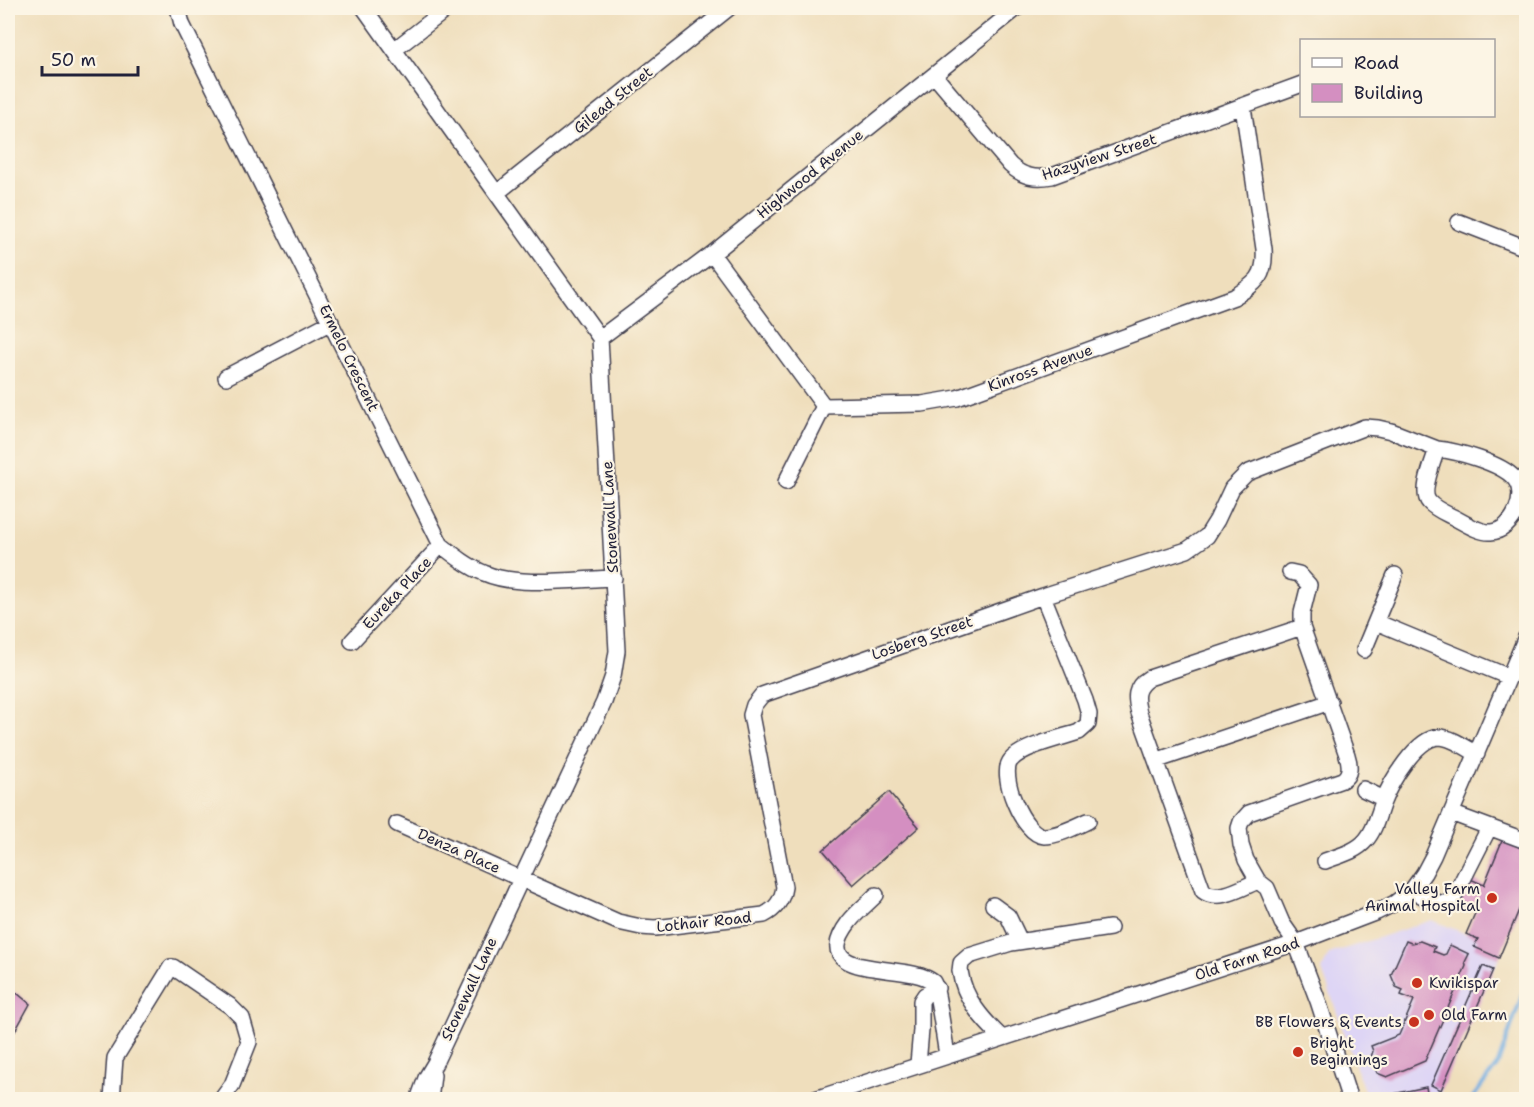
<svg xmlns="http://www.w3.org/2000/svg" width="1534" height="1107" viewBox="0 0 1534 1107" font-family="'Shantell Sans',sans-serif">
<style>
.built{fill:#ded5f5}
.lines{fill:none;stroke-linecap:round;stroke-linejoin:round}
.stream{stroke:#6face1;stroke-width:4}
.building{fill:#d48fc1}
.minor-casing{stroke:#413e4e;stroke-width:18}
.minor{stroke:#fff;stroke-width:15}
.poi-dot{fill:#c8321e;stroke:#fcf5e5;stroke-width:2}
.labels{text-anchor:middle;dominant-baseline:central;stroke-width:4.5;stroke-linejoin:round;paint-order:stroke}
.street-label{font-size:15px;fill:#22223b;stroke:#fcf5e5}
.poi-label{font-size:15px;fill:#22223b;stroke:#fcf5e5;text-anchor:start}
</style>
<rect width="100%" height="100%" fill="#fcf5e5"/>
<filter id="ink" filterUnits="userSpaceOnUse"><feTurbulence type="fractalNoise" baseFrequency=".0167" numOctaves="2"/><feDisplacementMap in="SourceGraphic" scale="12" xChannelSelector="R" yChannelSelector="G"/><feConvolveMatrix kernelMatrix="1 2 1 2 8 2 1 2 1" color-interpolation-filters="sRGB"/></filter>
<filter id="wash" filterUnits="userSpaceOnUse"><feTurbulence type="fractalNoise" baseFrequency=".008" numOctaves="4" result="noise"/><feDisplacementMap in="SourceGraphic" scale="24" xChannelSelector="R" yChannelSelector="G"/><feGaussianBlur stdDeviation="1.35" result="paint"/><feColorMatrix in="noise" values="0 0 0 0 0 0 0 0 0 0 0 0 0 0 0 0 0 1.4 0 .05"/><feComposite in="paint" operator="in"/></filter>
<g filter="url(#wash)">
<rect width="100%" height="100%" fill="#efdebc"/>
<path class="built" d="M 1432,920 L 1503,949 L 1439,1095 L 1420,1099 L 1367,1099 L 1322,970 L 1329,954 Z"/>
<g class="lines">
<path class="stream" d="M 1471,1100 L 1498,1064 L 1526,984"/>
</g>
<g id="blocks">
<path class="building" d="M 889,792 L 919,827 L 853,885 L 823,850 Z
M 1504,836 L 1526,846 L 1526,893 L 1499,958 L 1474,947 L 1478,939 L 1466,934 L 1476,911 L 1457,903 L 1468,878 L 1484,885 Z
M 1406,941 L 1411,943 L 1420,941 L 1435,947 L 1433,951 L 1443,955 L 1446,954 L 1450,945 L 1469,954 L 1465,962 L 1466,966 L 1425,1061 L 1387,1077 L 1377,1073 L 1371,1057 L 1373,1051 L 1371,1046 L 1399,1035 L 1414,1000 L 1401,995 L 1403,990 L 1396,987 L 1391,975 Z
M 1483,966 L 1493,970 L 1441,1090 L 1431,1085 Z
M 8,990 L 18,994 L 30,1004 L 14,1033 L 8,1031 Z
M 1426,1087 L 1428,1098 L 1379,1100 L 1379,1097 Z"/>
</g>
</g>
<g filter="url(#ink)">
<use href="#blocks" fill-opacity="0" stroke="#413e4e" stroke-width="1.5"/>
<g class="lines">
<defs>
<path id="minor" d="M 178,8 L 182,24 L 441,545 C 455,556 469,567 484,573 C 518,588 577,579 614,578
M 364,8 L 600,338 L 617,651 L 613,676 L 604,702 L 435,1063 L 426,1078 L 418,1100
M 394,50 L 448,8
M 934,75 L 1010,165 C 1023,177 1035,179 1052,176 L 1302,84
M 498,192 L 729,8
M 1459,222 L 1526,248
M 712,254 L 824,406 L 922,404 L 957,398 L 1234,297 C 1256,283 1266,277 1264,249 L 1243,107
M 600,338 L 712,254 L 1017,8
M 226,377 L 331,322
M 1437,449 C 1457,451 1501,463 1514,478 C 1529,494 1513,531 1491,532 C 1479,533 1463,522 1453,517 C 1445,513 1435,509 1429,502 C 1420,492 1433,462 1437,449 Z
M 786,482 L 824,406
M 1290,572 L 1299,574 L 1309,585 L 1302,613 L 1302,627 L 1347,755 C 1350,764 1351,775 1342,780 L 1249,813 L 1241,822 L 1239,828 L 1241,845 L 1246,860 L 1258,881 L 1267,888 L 1282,923 L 1296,943 L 1318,1001 L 1350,1100
M 1043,596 L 1085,700 L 1089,714 L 1088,724 L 1079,732 C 1061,738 1023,746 1011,760 C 998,774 1023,835 1044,836 C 1058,836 1075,827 1088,821
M 1376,622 L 1509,677
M 352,641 L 441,545
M 1364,650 L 1395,575
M 1158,760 L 1330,702
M 1363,789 L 1384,799
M 1451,813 L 1526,841
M 397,824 L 618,922 L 641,927 L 655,928 L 764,915 C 776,909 782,901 784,887 L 751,715 L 754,705 L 762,695 L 1043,596 L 1187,550 L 1207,536 L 1217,520 L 1232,488 L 1247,473 L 1365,427 L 1378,428 L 1391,431 L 1437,449
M 1325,861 C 1338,856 1356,852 1366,840 C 1375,830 1378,815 1383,802 C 1390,783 1416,738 1439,737 C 1452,737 1466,748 1477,754
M 1258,881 C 1243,887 1218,903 1203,891 L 1139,713 C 1135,698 1134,687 1149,678 L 1302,627
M 1412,890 C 1424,896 1438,908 1452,901 L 1489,828
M 876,895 C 867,904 857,912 849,922 C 804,982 908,961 933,982 C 937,985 945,1044 947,1055
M 993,905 L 1008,916 L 1020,941
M 1002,1038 C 983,1020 964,999 960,971 L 961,963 L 969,956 L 1011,943 L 1110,928
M 918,1064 L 921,1030 L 921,1001 L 925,995 L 937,988
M 112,1100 L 115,1058 L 171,967 L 173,967 L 230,1006 L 242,1018 L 249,1042 L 232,1085 L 221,1100
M 430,1100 L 433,1075
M 812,1100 L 1296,943 L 1377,912 L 1395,903 L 1412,890 L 1424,873 L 1433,856 L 1526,637"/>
</defs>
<use href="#minor" class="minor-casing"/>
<use href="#minor" class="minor"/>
</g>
</g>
<g class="poi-dot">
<circle cx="1492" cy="898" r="6"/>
<circle cx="1417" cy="983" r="6"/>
<circle cx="1429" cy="1015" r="6"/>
<circle cx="1414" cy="1022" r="6"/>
<circle cx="1298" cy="1052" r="6"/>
</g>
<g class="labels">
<g class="street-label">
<text transform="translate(613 100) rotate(-39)">Gilead Street</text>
<text transform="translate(1099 157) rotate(-18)">Hazyview Street</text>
<text transform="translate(810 174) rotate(-39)">Highwood Avenue</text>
<text transform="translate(349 358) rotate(64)">Ermelo Crescent</text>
<text transform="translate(1040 368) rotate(-20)">Kinross Avenue</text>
<text transform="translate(610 517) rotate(-93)">Stonewall Lane</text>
<text transform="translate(397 593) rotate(-47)">Eureka Place</text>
<text transform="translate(922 638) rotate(-19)">Losberg Street</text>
<text transform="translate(459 851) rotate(24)">Denza Place</text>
<text transform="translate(704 922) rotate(-6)">Lothair Road</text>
<text transform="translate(1247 959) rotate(-18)">Old Farm Road</text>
<text transform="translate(469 989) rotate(-65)">Stonewall Lane</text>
</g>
<g class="poi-label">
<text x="1480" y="889" text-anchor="end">Valley Farm<tspan x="1480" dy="17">Animal Hospital</tspan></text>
<text x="1429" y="983">Kwikispar</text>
<text x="1441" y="1015">Old Farm</text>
<text x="1402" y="1022" text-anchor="end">BB Flowers &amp; Events</text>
<text x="1310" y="1043">Bright<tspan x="1310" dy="17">Beginnings</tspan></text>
</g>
</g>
<rect width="1534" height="1107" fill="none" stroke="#fcf5e5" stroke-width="30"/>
<rect x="1300" y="39" width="195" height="78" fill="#fcf5e5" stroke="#a5a1a1" stroke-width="1.5"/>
<rect x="1312" y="58" width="30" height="9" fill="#ffffff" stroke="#a5a1a1" stroke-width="1.5"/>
<text x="1354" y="69" font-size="18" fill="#22223b">Road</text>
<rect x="1312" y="84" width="30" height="18" fill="#d48fc1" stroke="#a5a1a1" stroke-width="1.5"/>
<text x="1354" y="99" font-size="18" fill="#22223b">Building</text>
<path d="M42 66v9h96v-9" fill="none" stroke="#22223b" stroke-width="3"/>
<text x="51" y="66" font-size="18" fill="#22223b" stroke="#fcf5e5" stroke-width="4.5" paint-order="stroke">50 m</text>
</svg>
